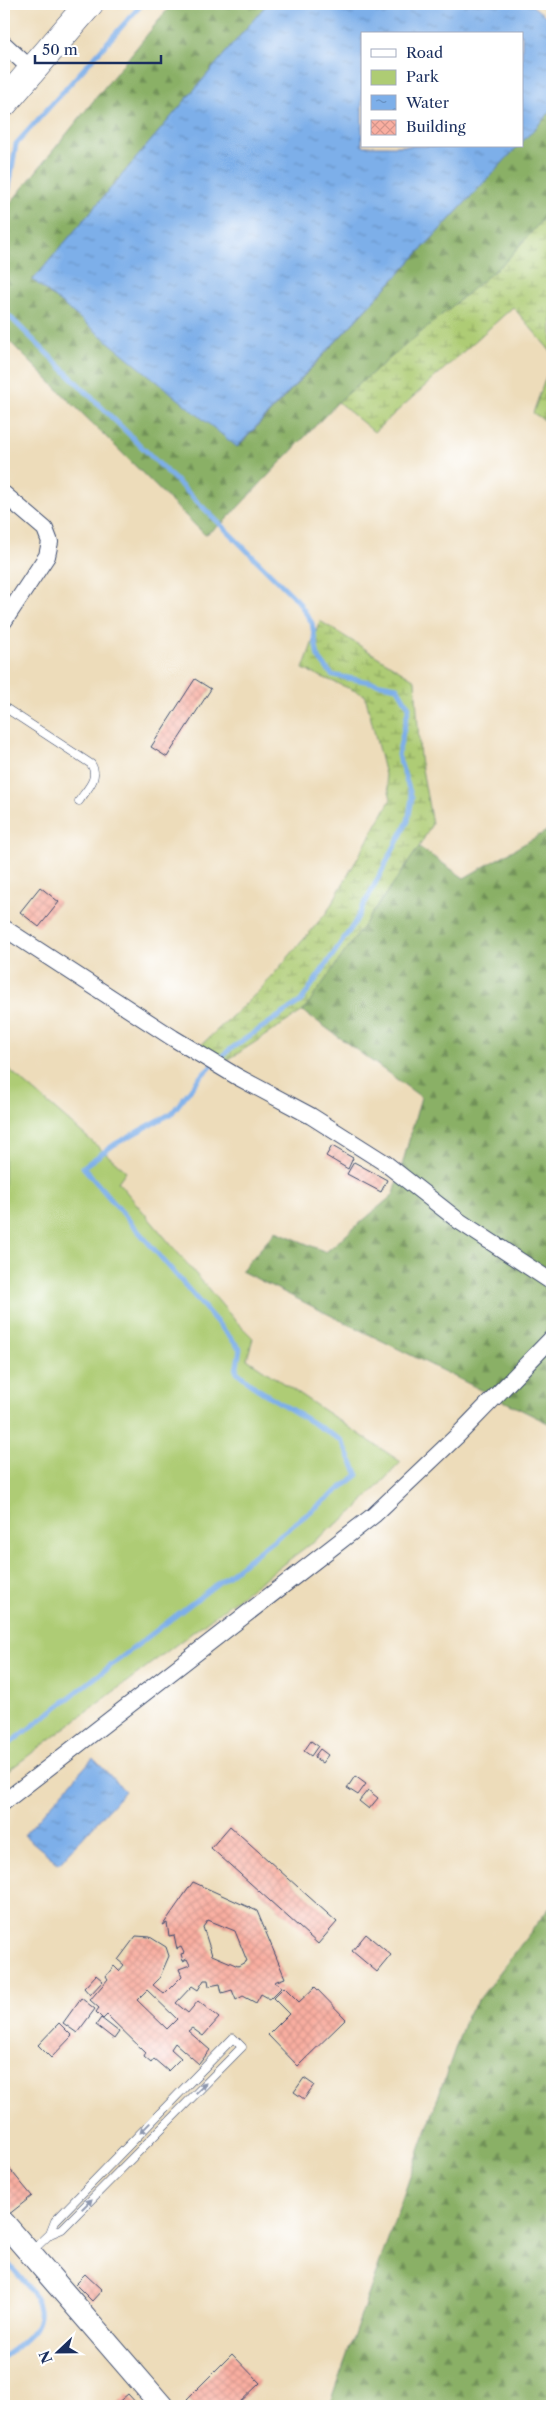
<svg xmlns="http://www.w3.org/2000/svg" width="556" height="2410" viewBox="0 0 556 2410" font-family="'Libre Caslon Text',serif">
<style>
.green{fill:#aecc74;stroke:#647e69}
.forest{fill:url(#forest-firs);stroke:#527062}
.wetland{fill:url(#wetland-marsh);stroke:#647e69}
.water{fill:url(#water-ripples);stroke:#4c6fa4}
.lines{fill:none;stroke-linecap:round;stroke-linejoin:round}
.stream{stroke:#7dafe9;stroke-width:5}
.building{fill:url(#building-cross-hatch);fill-rule:evenodd}
.lane-casing{stroke:#3a496c;stroke-width:9}
.street-casing{stroke:#3a496c;stroke-width:18}
.secondary-casing{stroke:#3a496c;stroke-width:24}
.highway-casing{stroke:#3a496c;stroke-width:29}
.lane{stroke:#fff;stroke-width:8}
.street{stroke:#fff;stroke-width:16}
.secondary{stroke:#fff;stroke-width:22}
.highway{stroke:#fff;stroke-width:28}
.oneway{fill:#8d97ae}
</style>
<defs>
<pattern id="forest-firs" width="22" height="20" patternUnits="userSpaceOnUse" patternTransform="scale(1.25)"><rect width="22" height="20" fill="#8ab066"/><path d="M5 1l3.5 6h-7zM16 11l3.5 6h-7z" fill="#709057"/></pattern>
<pattern id="wetland-marsh" width="20" height="14" patternUnits="userSpaceOnUse" patternTransform="scale(1.25)"><rect width="20" height="14" fill="#aecc74"/><path d="M1 5h8M5 5V1M11 12h8M15 12V8" fill="none" stroke="#8da662"/></pattern>
<pattern id="water-ripples" width="26" height="14" patternUnits="userSpaceOnUse" patternTransform="scale(1.25)"><rect width="26" height="14" fill="#7dafe9"/><path d="M2 4q2-2 4 0t4 0M15 11q2-2 4 0t4 0" fill="none" stroke="#668fc0"/></pattern>
<pattern id="building-cross-hatch" width="8" height="8" patternUnits="userSpaceOnUse" patternTransform="scale(1.25)"><rect width="8" height="8" fill="#f9aea0"/><path d="M0 0l8 8M0 8l8-8" fill="none" stroke="#d5968c"/></pattern>
</defs>
<rect width="100%" height="100%" fill="#fff"/>
<filter id="ink" filterUnits="userSpaceOnUse"><feTurbulence type="fractalNoise" baseFrequency=".02" numOctaves="2"/><feDisplacementMap in="SourceGraphic" scale="10" xChannelSelector="R" yChannelSelector="G"/><feConvolveMatrix kernelMatrix="1 2 1 2 8 2 1 2 1" color-interpolation-filters="sRGB"/></filter>
<filter id="wash" filterUnits="userSpaceOnUse"><feTurbulence type="fractalNoise" baseFrequency=".0096" numOctaves="4" result="noise"/><feDisplacementMap in="SourceGraphic" scale="20" xChannelSelector="R" yChannelSelector="G"/><feGaussianBlur stdDeviation="1.12" result="paint"/><feColorMatrix in="noise" values="0 0 0 0 0 0 0 0 0 0 0 0 0 0 0 0 0 1.4 0 .05"/><feComposite in="paint" operator="in"/></filter>
<g filter="url(#wash)">
<rect width="100%" height="100%" fill="#eddcba"/>
<path class="green" d="M 4,1065 L 126,1171 L 118,1182 L 233,1318 L 253,1338 L 247,1359 L 401,1462 L 354,1511 L 4,1774 Z"/>
<path class="forest" d="M 172,4 L 267,4 L 33,280 L 238,447 L 518,146 L 522,146 L 522,142 L 552,110 L 552,209 L 506,261 L 338,402 L 225,521 L 205,535 L 4,336 L 4,211 Z
M 552,828 L 552,1425 L 241,1271 L 276,1231 L 326,1252 L 394,1194 L 421,1097 L 303,1011 L 419,847 L 464,878 Z
M 552,1904 L 552,2406 L 329,2406 L 467,2015 Z"/>
<path class="wetland" d="M 552,209 L 552,353 L 513,307 L 374,432 L 338,402 L 506,261 Z
M 552,360 L 552,425 L 533,413 Z
M 320,621 L 415,680 L 420,758 L 432,824 L 419,847 L 303,1011 L 223,1063 L 199,1047 L 261,989 L 327,912 L 391,799 L 365,695 L 303,669 Z"/>
<path class="water" d="M 267,4 L 530,4 L 552,21 L 552,110 L 522,142 L 522,34 L 362,34 L 362,146 L 518,146 L 237,447 L 33,280 Z
M 93,1758 L 125,1791 L 59,1864 L 24,1835 Z"/>
<g class="lines">
<path class="stream" d="M 4,203 L 7,200 L 16,144 L 142,4
M 4,311 L 298,601 L 312,623 L 318,657 L 332,675 L 397,687 L 409,707 L 398,755 L 412,798 L 408,821 L 354,924 L 301,1001 L 229,1050 L 201,1076 L 172,1113 L 115,1144 L 83,1167 L 240,1349 L 236,1371 L 256,1388 L 342,1441 L 358,1475 L 4,1748
M 4,2259 C 41,2300 60,2319 4,2356"/>
</g>
<g id="blocks">
<path class="building" d="M 195,679 L 211,689 L 167,757 L 151,747 Z
M 40,887 L 59,902 L 39,927 L 20,912 Z
M 332,1146 L 353,1158 L 348,1169 L 326,1156 Z
M 354,1162 L 387,1180 L 381,1192 L 347,1174 Z
M 311,1741 L 318,1746 L 311,1756 L 304,1751 Z
M 320,1749 L 328,1755 L 322,1763 L 314,1757 Z
M 355,1776 L 366,1784 L 358,1795 L 347,1788 Z
M 368,1790 L 378,1798 L 369,1809 L 359,1801 Z
M 230,1826 L 337,1922 L 318,1944 L 211,1848 Z
M 193,1882 L 257,1911 L 285,1978 L 274,1982 L 282,1987 L 270,1999 L 261,1994 L 256,2003 L 243,1996 L 236,2000 L 232,1990 L 222,1993 L 220,1984 L 209,1986 L 208,1980 L 204,1980 L 198,1990 L 192,1986 L 176,2003 L 188,2013 L 198,2001 L 219,2018 L 203,2036 L 192,2028 L 188,2031 L 210,2050 L 199,2064 L 175,2043 L 171,2049 L 181,2058 L 168,2071 L 154,2059 L 151,2063 L 144,2057 L 146,2053 L 107,2015 L 103,2019 L 96,2012 L 99,2008 L 90,2000 L 108,1979 L 106,1976 L 114,1966 L 119,1971 L 124,1965 L 118,1960 L 136,1936 L 150,1937 L 166,1947 L 169,1956 L 159,1979 L 153,1985 L 164,1994 L 182,1976 L 179,1969 L 190,1965 L 187,1959 L 183,1961 L 181,1954 L 184,1953 L 181,1947 L 177,1949 L 174,1935 L 169,1936 L 167,1923 L 163,1925 ZM 208,1920 L 235,1931 L 247,1961 L 238,1966 L 212,1955 L 203,1927 ZM 147,1990 L 177,2019 L 167,2029 L 137,2000 Z
M 366,1934 L 391,1955 L 377,1972 L 352,1951 Z
M 96,1975 L 103,1981 L 90,1995 L 84,1988 Z
M 284,1987 L 299,2002 L 315,1987 L 346,2019 L 298,2066 L 268,2035 L 289,2014 L 273,1998 Z
M 81,1998 L 95,2009 L 77,2033 L 63,2023 Z
M 101,2018 L 119,2032 L 114,2039 L 96,2025 Z
M 59,2023 L 72,2036 L 51,2058 L 38,2045 Z
M 304,2078 L 314,2085 L 304,2099 L 294,2092 Z
M 4,2162 L 32,2196 L 8,2215 L 4,2211 Z
M 85,2274 L 102,2290 L 92,2301 L 75,2284 Z
M 232,2354 L 260,2383 L 236,2406 L 194,2406 L 187,2399 Z
M 128,2394 L 139,2406 L 116,2404 Z"/>
</g>
</g>
<g filter="url(#ink)">
<use href="#blocks" fill-opacity="0" stroke="#3a496c" stroke-width="1"/>
<g class="lines">
<defs>
<path id="lane" d="M 4,707 L 91,764 C 100,778 87,789 79,801
M 32,2251 L 50,2234 L 62,2229 L 242,2047 L 233,2038 L 55,2221 L 50,2234"/>
<path id="street" d="M 4,44 L 32,70
M 4,494 L 45,529 L 50,542 L 47,556 L 4,621
M 4,928 L 173,1038 L 236,1076 L 311,1116 L 385,1163 L 459,1221 L 552,1282
M 4,1802 L 374,1515 L 457,1436 L 552,1338"/>
<path id="secondary" d="M 4,2223 L 162,2406"/>
<path id="highway" d="M 4,103 L 89,4"/>
</defs>
<use href="#lane" class="lane-casing"/>
<use href="#street" class="street-casing"/>
<use href="#secondary" class="secondary-casing"/>
<use href="#highway" class="highway-casing"/>
<use href="#lane" class="lane"/>
<use href="#street" class="street"/>
<use href="#secondary" class="secondary"/>
<use href="#highway" class="highway"/>
</g>
<defs><path id="oneway-solid" d="M-6-.8H1V-3.2L6.5 0L1 3.2V.8H-6Z" transform="scale(1.25)"/></defs>
<g class="oneway">
<use href="#oneway-solid" transform="translate(201 2088) rotate(-45)"/>
<use href="#oneway-solid" transform="translate(145 2128) rotate(134)"/>
<use href="#oneway-solid" transform="translate(87 2204) rotate(-45)"/>
</g>
</g>
<rect width="556" height="2410" fill="none" stroke="#fff" stroke-width="20"/>
<rect x="361" y="32" width="162" height="115" fill="#ffffff" stroke="#a4acbf"/>
<rect x="371" y="49" width="25" height="8" fill="#ffffff" stroke="#a4acbf"/>
<text x="406" y="58" font-size="15" fill="#1b2f5e">Road</text>
<rect x="371" y="70" width="25" height="15" fill="#aecc74" stroke="#a4acbf"/>
<text x="406" y="82" font-size="15" fill="#1b2f5e">Park</text>
<rect x="371" y="95" width="25" height="15" fill="url(#water-ripples)" stroke="#a4acbf"/>
<text x="406" y="108" font-size="15" fill="#1b2f5e">Water</text>
<rect x="371" y="120" width="25" height="15" fill="url(#building-cross-hatch)" stroke="#a4acbf"/>
<text x="406" y="132" font-size="15" fill="#1b2f5e">Building</text>
<g transform="translate(58 2352) rotate(248)" stroke="#ffffff" stroke-width="4" paint-order="stroke">
<path d="M0-4L9 19L0 12L-9 19Z" fill="#1b2f5e"/>
<text y="-8" font-size="14" font-weight="bold" text-anchor="middle" fill="#1b2f5e">N</text>
</g>
<path d="M35 55v8h126v-8" fill="none" stroke="#1b2f5e" stroke-width="2.5"/>
<text x="42" y="55" font-size="15" fill="#1b2f5e" stroke="#ffffff" stroke-width="4" paint-order="stroke">50 m</text>
</svg>
